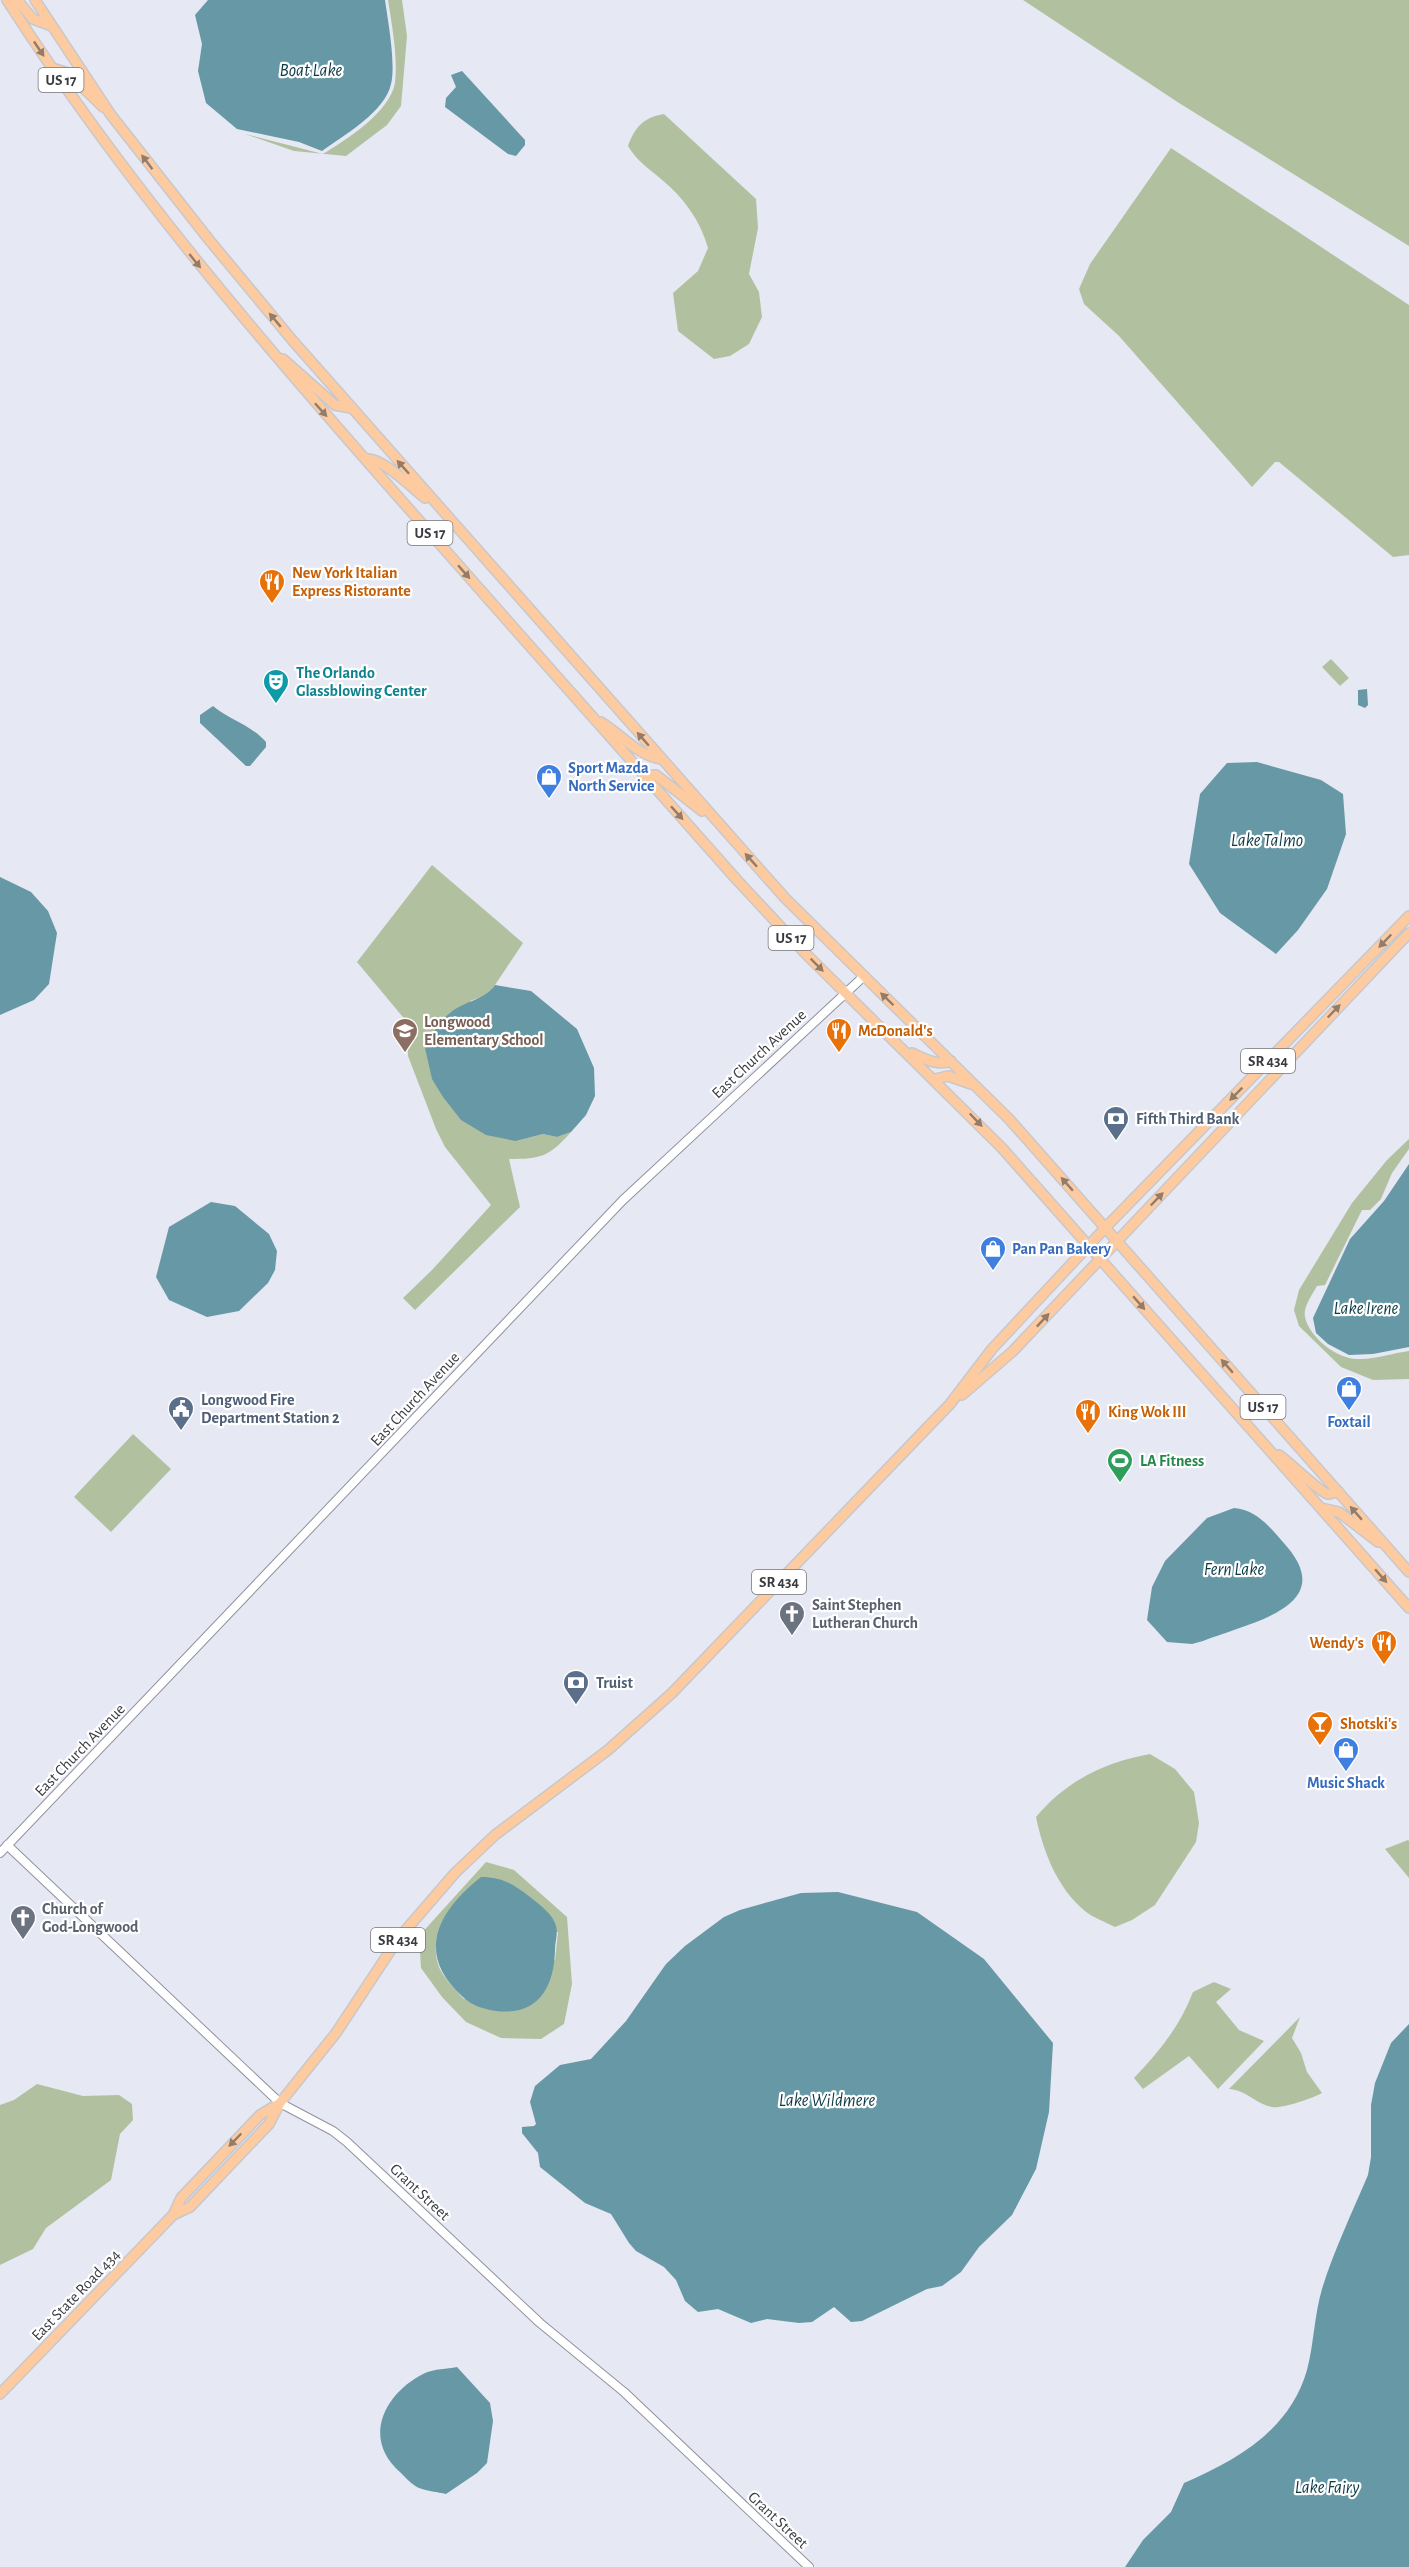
<svg xmlns="http://www.w3.org/2000/svg" width="1409" height="2567" viewBox="0 0 1409 2567" font-family="'Alegreya Sans',sans-serif">
<style>
.green{fill:#b1c1a0;fill-rule:evenodd}
.water{fill:#6798a5}
.lines{fill:none;stroke-linecap:round;stroke-linejoin:round}
.tertiary-casing{stroke:#90929d;stroke-width:10}
.primary-casing{stroke:#c8c8ca;stroke-width:12}
.tertiary{stroke:#fff;stroke-width:8}
.primary{stroke:#fecba1;stroke-width:9}
.oneway{fill:#927c6c}
.labels{text-anchor:middle;dominant-baseline:central;stroke-width:4.5;stroke-linejoin:round;paint-order:stroke}
.shield{fill:#fff;stroke:#757679;stroke-width:1.5}
.shield-label{font-size:15px;font-weight:bold;fill:#3a3b40}
.food-label{font-size:16px;font-weight:bold;fill:#c56008;stroke:#fff;text-anchor:start}
.culture-label{font-size:16px;font-weight:bold;fill:#0d838f;stroke:#fff;text-anchor:start}
.shop-label{font-size:16px;font-weight:bold;fill:#366cbe;stroke:#fff;text-anchor:start}
.education-label{font-size:16px;font-weight:bold;fill:#785e54;stroke:#fff;text-anchor:start}
.street-label{font-size:16px;fill:#3a3b40;stroke:#fff}
.service-label{font-size:16px;font-weight:bold;fill:#4e5e75;stroke:#fff;text-anchor:start}
.leisure-label{font-size:16px;font-weight:bold;fill:#27864d;stroke:#fff;text-anchor:start}
.worship-label{font-size:16px;font-weight:bold;fill:#5b616d;stroke:#fff;text-anchor:start}
.water-label{font-size:18px;font-style:italic;fill:#0b3a45;stroke:#fff}
</style>
<rect width="100%" height="100%" fill="#e6e8f4"/>
<path class="green" d="M 388,0 L 402,0 L 407,36 L 401,106 L 387,125 L 346,156 L 294,151 L 245,134 L 323,154 C 346,140 390,112 395,83 C 398,57 392,26 388,0 Z
M 1023,0 L 1409,0 L 1409,246 L 1179,103 Z
M 664,114 L 756,199 L 758,228 L 749,274 L 759,292 L 762,317 L 749,344 L 730,356 L 714,359 L 678,331 L 673,293 L 698,271 L 708,248 C 700,220 684,198 661,179 C 648,168 637,161 628,146 C 635,127 644,117 664,114 Z
M 1171,148 L 1409,305 L 1409,555 L 1393,557 L 1279,462 L 1275,462 L 1252,487 L 1119,336 L 1084,304 L 1079,289 L 1090,264 Z
M 1331,659 L 1349,678 L 1340,686 L 1322,667 Z
M 432,865 L 523,943 L 489,994 L 470,1001 L 516,1141 L 543,1134 L 557,1137 L 571,1132 C 549,1157 541,1159 509,1159 L 520,1207 L 415,1310 L 403,1298 L 432,1270 L 491,1205 L 445,1147 L 436,1129 L 408,1056 L 407,1022 L 357,962 Z
M 1409,1139 L 1409,1149 L 1392,1173 L 1381,1199 L 1370,1210 L 1362,1210 L 1325,1285 L 1317,1286 C 1312,1295 1303,1307 1305,1317 C 1309,1337 1337,1359 1357,1359 C 1374,1360 1392,1353 1409,1351 L 1409,1379 L 1373,1380 L 1341,1367 L 1299,1326 L 1294,1310 L 1299,1290 L 1352,1203 L 1387,1160 Z
M 133,1434 L 171,1469 L 111,1532 L 74,1497 Z
M 1150,1754 L 1175,1769 L 1194,1792 L 1199,1823 L 1196,1842 L 1155,1905 L 1132,1920 L 1115,1927 C 1106,1922 1093,1918 1085,1911 C 1057,1888 1043,1851 1036,1817 C 1066,1781 1105,1762 1150,1754 Z
M 1408,1840 L 1409,1841 L 1409,1878 L 1385,1849 Z
M 486,1862 L 514,1870 L 567,1917 L 572,1984 L 564,2024 L 541,2039 L 501,2038 L 466,2022 L 442,1997 L 421,1968 L 419,1936 ZM 558,1932 L 555,1960 L 464,1999 C 444,1977 432,1968 437,1936 Z
M 1214,1982 L 1231,1989 L 1216,2002 L 1239,2030 L 1264,2041 L 1218,2089 L 1189,2056 L 1143,2089 L 1134,2078 C 1159,2052 1180,2026 1193,1992 Z
M 1300,2017 L 1292,2038 L 1301,2053 L 1307,2072 L 1322,2093 C 1313,2098 1282,2109 1272,2107 C 1256,2104 1246,2090 1229,2089 Z
M 37,2084 L 83,2096 L 119,2095 L 132,2104 L 133,2120 L 120,2134 L 111,2180 L 46,2228 L 33,2249 L 0,2265 L 0,2105 L 14,2100 Z"/>
<path class="water" d="M 208,0 L 385,0 C 388,21 396,64 391,84 C 385,112 344,135 322,151 L 299,142 L 237,129 L 206,103 L 198,71 L 202,44 L 195,15 Z
M 462,71 L 525,140 L 525,145 L 516,156 L 508,154 L 445,107 L 446,98 L 456,87 L 451,75 Z
M 1367,689 L 1368,705 L 1365,708 L 1358,705 L 1358,690 Z
M 213,706 C 230,720 251,725 266,742 L 266,747 L 250,766 L 246,766 L 200,723 L 200,715 Z
M 1257,762 L 1321,780 L 1343,794 L 1346,834 L 1327,889 L 1298,930 L 1276,954 L 1220,913 L 1189,864 L 1200,794 L 1227,763 Z
M 0,877 L 31,892 L 48,911 L 57,933 L 49,984 L 34,1000 L 0,1015 Z
M 495,985 L 531,991 L 577,1029 L 594,1068 L 595,1096 L 586,1115 L 571,1132 L 557,1137 L 543,1134 L 516,1141 L 486,1135 L 461,1120 L 443,1097 L 432,1079 L 425,1048 C 432,1035 438,1022 450,1013 C 464,1001 485,1000 495,985 Z
M 1409,1164 L 1409,1347 L 1373,1354 L 1349,1355 L 1328,1344 L 1316,1333 L 1313,1318 L 1350,1239 L 1384,1201 Z
M 211,1202 L 235,1206 L 269,1234 L 277,1251 L 275,1270 L 268,1283 L 239,1311 L 207,1317 L 169,1300 L 156,1277 L 169,1227 Z
M 1234,1508 C 1256,1510 1268,1525 1282,1541 C 1344,1607 1249,1622 1203,1641 L 1192,1644 L 1167,1642 L 1147,1620 L 1152,1587 L 1165,1561 L 1207,1518 Z
M 481,1877 C 502,1877 513,1884 530,1897 C 538,1903 551,1913 555,1923 C 559,1933 555,1940 555,1950 C 554,1988 538,2016 496,2011 C 484,2009 472,2006 463,1997 C 415,1954 437,1912 481,1877 Z
M 838,1892 L 917,1912 L 984,1959 L 1053,2043 L 1049,2112 L 1036,2169 L 1012,2215 L 979,2247 L 961,2272 L 942,2286 L 927,2289 L 862,2321 L 851,2322 L 834,2307 L 812,2322 L 799,2323 L 767,2319 L 751,2323 L 718,2309 L 698,2312 L 685,2301 L 676,2280 L 664,2267 L 636,2251 L 629,2243 L 611,2214 L 585,2203 L 540,2167 L 538,2153 L 522,2133 L 522,2127 L 534,2126 L 536,2124 L 530,2102 L 535,2086 L 560,2065 L 591,2059 L 626,2021 L 666,1964 L 685,1946 L 724,1917 L 740,1910 L 801,1893 Z
M 1409,2024 L 1409,2567 L 1125,2567 L 1143,2540 L 1171,2512 L 1184,2483 C 1237,2460 1290,2430 1307,2370 C 1314,2344 1314,2316 1322,2289 C 1334,2250 1352,2213 1368,2175 L 1371,2157 L 1371,2105 L 1375,2083 L 1391,2043 Z
M 457,2367 L 490,2403 L 493,2421 L 487,2463 L 477,2473 L 446,2494 C 438,2492 427,2491 419,2488 C 412,2485 406,2478 401,2473 C 361,2439 384,2393 425,2373 C 434,2369 447,2369 457,2367 Z"/>
<g class="lines">
<defs>
<path id="tertiary" d="M 7,1845 L 280,2103 L 333,2131 L 347,2142 L 540,2323 L 624,2392 L 809,2567
M 0,1853 L 623,1200 L 863,977"/>
<path id="primary" d="M 7,0 C 124,183 266,347 409,509 C 518,633 627,756 737,880 L 804,952 L 1002,1148 L 1409,1608
M 17,0 L 33,19 L 52,26
M 35,0 L 111,115 L 210,241 L 293,341 L 785,898 L 1010,1120 L 1409,1572
M 52,68 L 68,73 L 103,107
M 283,359 L 335,405 L 351,408
M 365,459 C 381,456 412,488 425,498
M 601,722 C 622,735 637,755 661,759
M 644,776 L 656,775 L 702,811
M 912,1053 C 925,1059 937,1066 951,1061
M 935,1079 L 948,1076 L 971,1084
M 962,1395 L 1013,1351 L 1409,933
M 1279,1455 C 1289,1462 1321,1493 1328,1494 C 1329,1494 1337,1492 1338,1491
M 1321,1508 L 1339,1512 L 1378,1542
M 173,2215 L 181,2198 L 260,2115 L 280,2103
M 0,2394 L 173,2215 L 190,2207 L 269,2124 L 280,2103 L 336,2033 L 398,1939 L 455,1873 L 495,1835 L 608,1750 L 672,1693 L 950,1404 L 992,1349 L 1105,1228 L 1409,916"/>
</defs>
<use href="#tertiary" class="tertiary-casing"/>
<use href="#primary" class="primary-casing"/>
<use href="#tertiary" class="tertiary"/>
<use href="#primary" class="primary"/>
</g>
<defs><path id="oneway-solid" d="M-6-.8H1V-3.2L6.5 0L1 3.2V.8H-6Z" transform="scale(1.5)"/></defs>
<g class="oneway">
<use href="#oneway-solid" transform="translate(39 49) rotate(56)"/>
<use href="#oneway-solid" transform="translate(147 162) rotate(-127)"/>
<use href="#oneway-solid" transform="translate(195 261) rotate(51)"/>
<use href="#oneway-solid" transform="translate(275 320) rotate(-130)"/>
<use href="#oneway-solid" transform="translate(321 410) rotate(48)"/>
<use href="#oneway-solid" transform="translate(403 467) rotate(-132)"/>
<use href="#oneway-solid" transform="translate(464 572) rotate(49)"/>
<use href="#oneway-solid" transform="translate(643 739) rotate(-131)"/>
<use href="#oneway-solid" transform="translate(677 813) rotate(48)"/>
<use href="#oneway-solid" transform="translate(751 860) rotate(-132)"/>
<use href="#oneway-solid" transform="translate(1385 941) rotate(134)"/>
<use href="#oneway-solid" transform="translate(817 965) rotate(45)"/>
<use href="#oneway-solid" transform="translate(887 999) rotate(-136)"/>
<use href="#oneway-solid" transform="translate(1334 1011) rotate(-46)"/>
<use href="#oneway-solid" transform="translate(1236 1094) rotate(135)"/>
<use href="#oneway-solid" transform="translate(976 1120) rotate(46)"/>
<use href="#oneway-solid" transform="translate(1067 1184) rotate(-131)"/>
<use href="#oneway-solid" transform="translate(1157 1199) rotate(-46)"/>
<use href="#oneway-solid" transform="translate(1139 1303) rotate(49)"/>
<use href="#oneway-solid" transform="translate(1043 1320) rotate(-47)"/>
<use href="#oneway-solid" transform="translate(1227 1366) rotate(-131)"/>
<use href="#oneway-solid" transform="translate(1356 1513) rotate(-131)"/>
<use href="#oneway-solid" transform="translate(1381 1576) rotate(49)"/>
<use href="#oneway-solid" transform="translate(235 2140) rotate(134)"/>
</g>
<defs>
<symbol id="restaurant-pin" viewBox="-11 -11 22 30"><path d="M0 17L-7.5 6A9.5 9.5 0 1 1 7.5 6Z" fill="#e8710a" stroke="#fff"/><path d="M-5-6h1v4h1v-4h1v4h1v-4h1v5L-1.5 .5V6h-2V.5L-5-1ZM5-6V6H3V1.5H1.5Q1.5-4 5-6Z" fill="#fff"/></symbol>
<symbol id="theatre-pin" viewBox="-11 -11 22 30"><path d="M0 17L-7.5 6A9.5 9.5 0 1 1 7.5 6Z" fill="#0f9aa8" stroke="#fff"/><path d="M-5-5.5Q0-4 5-5.5V0Q5 5 0 6Q-5 5-5 0ZM-3.3-2.5H-1v1.5H-3.3ZM1-2.5H3.3v1.5H1ZM-2.8 1Q0 5.5 2.8 1Z" fill="#fff"/></symbol>
<symbol id="shop-pin" viewBox="-11 -11 22 30"><path d="M0 17L-7.5 6A9.5 9.5 0 1 1 7.5 6Z" fill="#3f7fe0" stroke="#fff"/><path d="M-5-2.5h2.3a2.7 3.5 0 0 1 5.4 0H5L5.5 6h-11ZM-1.5-2.5h3a1.5 2.3 0 0 0-3 0Z" fill="#fff"/></symbol>
<symbol id="school-pin" viewBox="-11 -11 22 30"><path d="M0 17L-7.5 6A9.5 9.5 0 1 1 7.5 6Z" fill="#8d6e63" stroke="#fff"/><path d="M0-5L7-2L0 1L-7-2ZM-4 1L0 2.5L4 1V4Q0 6-4 4Z" fill="#fff"/></symbol>
<symbol id="bank-pin" viewBox="-11 -11 22 30"><path d="M0 17L-7.5 6A9.5 9.5 0 1 1 7.5 6Z" fill="#5c6f8a" stroke="#fff"/><path d="M-6-4H6V4H-6ZM0-2.3a2.3 2.3 0 1 0 0 4.6a2.3 2.3 0 1 0 0-4.6Z" fill="#fff"/></symbol>
<symbol id="civic-pin" viewBox="-11 -11 22 30"><path d="M0 17L-7.5 6A9.5 9.5 0 1 1 7.5 6Z" fill="#5c6f8a" stroke="#fff"/><path d="M-.6-6.5H3V-4.5H.6V-3L4-1V1h2V6H-6V1h2V-1L-.6-3ZM-1.2 2.5V6h2.4V2.5Z" fill="#fff"/></symbol>
<symbol id="stadium-pin" viewBox="-11 -11 22 30"><path d="M0 17L-7.5 6A9.5 9.5 0 1 1 7.5 6Z" fill="#2e9e5b" stroke="#fff"/><path d="M0-5a6.5 5 0 1 0 0 10a6.5 5 0 1 0 0-10ZM-3.5-1.8h7v3.6h-7Z" fill="#fff"/></symbol>
<symbol id="church-pin" viewBox="-11 -11 22 30"><path d="M0 17L-7.5 6A9.5 9.5 0 1 1 7.5 6Z" fill="#6b7280" stroke="#fff"/><path d="M-1.2-6h2.4v3.5h3.3v2.4h-3.3V6h-2.4V-.1h-3.3v-2.4h3.3Z" fill="#fff"/></symbol>
<symbol id="bar-pin" viewBox="-11 -11 22 30"><path d="M0 17L-7.5 6A9.5 9.5 0 1 1 7.5 6Z" fill="#e8710a" stroke="#fff"/><path d="M-6-5H6L.8 .8V4.5H3.5V6h-7V4.5H-.8V.8Z" fill="#fff"/></symbol>
</defs>
<g fill-rule="evenodd">
<use href="#restaurant-pin" x="257" y="567" width="30" height="40"/>
<use href="#theatre-pin" x="261" y="667" width="30" height="40"/>
<use href="#shop-pin" x="534" y="762" width="30" height="40"/>
<use href="#school-pin" x="390" y="1016" width="30" height="40"/>
<use href="#restaurant-pin" x="824" y="1016" width="30" height="40"/>
<use href="#bank-pin" x="1101" y="1104" width="30" height="40"/>
<use href="#shop-pin" x="978" y="1234" width="30" height="40"/>
<use href="#shop-pin" x="1334" y="1374" width="30" height="40"/>
<use href="#civic-pin" x="166" y="1394" width="30" height="40"/>
<use href="#restaurant-pin" x="1073" y="1397" width="30" height="40"/>
<use href="#stadium-pin" x="1105" y="1446" width="30" height="40"/>
<use href="#church-pin" x="777" y="1599" width="30" height="40"/>
<use href="#restaurant-pin" x="1369" y="1628" width="30" height="40"/>
<use href="#bank-pin" x="561" y="1668" width="30" height="40"/>
<use href="#bar-pin" x="1305" y="1709" width="30" height="40"/>
<use href="#shop-pin" x="1331" y="1735" width="30" height="40"/>
<use href="#church-pin" x="8" y="1903" width="30" height="40"/>
</g>
<g class="labels">
<g class="shield">
<rect x="38.5" y="68" width="45" height="24" rx="4.5"/>
<rect x="407.5" y="521" width="45" height="24" rx="4.5"/>
<rect x="768.5" y="926" width="45" height="24" rx="4.5"/>
<rect x="1241" y="1049" width="54" height="24" rx="4.5"/>
<rect x="1240.5" y="1395" width="45" height="24" rx="4.5"/>
<rect x="752" y="1570" width="54" height="24" rx="4.5"/>
<rect x="371" y="1928" width="54" height="24" rx="4.5"/>
</g>
<g class="shield-label">
<text x="61" y="80">US 17</text>
<text x="430" y="533">US 17</text>
<text x="791" y="938">US 17</text>
<text x="1268" y="1061">SR 434</text>
<text x="1263" y="1407">US 17</text>
<text x="779" y="1582">SR 434</text>
<text x="398" y="1940">SR 434</text>
</g>
<g class="food-label">
<text x="292" y="573">New York Italian<tspan x="292" dy="18">Express Ristorante</tspan></text>
<text x="858" y="1031">McDonald's</text>
<text x="1108" y="1412">King Wok III</text>
<text x="1364" y="1643" text-anchor="end">Wendy's</text>
<text x="1340" y="1724">Shotski's</text>
</g>
<g class="culture-label">
<text x="296" y="673">The Orlando<tspan x="296" dy="18">Glassblowing Center</tspan></text>
</g>
<g class="shop-label">
<text x="568" y="768">Sport Mazda<tspan x="568" dy="18">North Service</tspan></text>
<text x="1012" y="1249">Pan Pan Bakery</text>
<text x="1349" y="1422" text-anchor="middle">Foxtail</text>
<text x="1346" y="1783" text-anchor="middle">Music Shack</text>
</g>
<g class="education-label">
<text x="424" y="1022">Longwood<tspan x="424" dy="18">Elementary School</tspan></text>
</g>
<g class="street-label">
<text transform="translate(759 1054) rotate(-43)">East Church Avenue</text>
<text transform="translate(415 1399) rotate(-47)">East Church Avenue</text>
<text transform="translate(80 1750) rotate(-46)">East Church Avenue</text>
<text transform="translate(420 2192) rotate(43)">Grant Street</text>
<text transform="translate(76 2295) rotate(-46)">East State Road 434</text>
<text transform="translate(778 2520) rotate(43)">Grant Street</text>
</g>
<g class="service-label">
<text x="1136" y="1119">Fifth Third Bank</text>
<text x="201" y="1400">Longwood Fire<tspan x="201" dy="18">Department Station 2</tspan></text>
<text x="596" y="1683">Truist</text>
</g>
<g class="leisure-label">
<text x="1140" y="1461">LA Fitness</text>
</g>
<g class="worship-label">
<text x="812" y="1605">Saint Stephen<tspan x="812" dy="18">Lutheran Church</tspan></text>
<text x="42" y="1909">Church of<tspan x="42" dy="18">God-Longwood</tspan></text>
</g>
<g class="water-label">
<text x="311" y="71">Boat Lake</text>
<text x="1267" y="841">Lake Talmo</text>
<text x="1366" y="1309">Lake Irene</text>
<text x="1234" y="1570">Fern Lake</text>
<text x="827" y="2101">Lake Wildmere</text>
<text x="1327" y="2488">Lake Fairy</text>
</g>
</g>
</svg>
